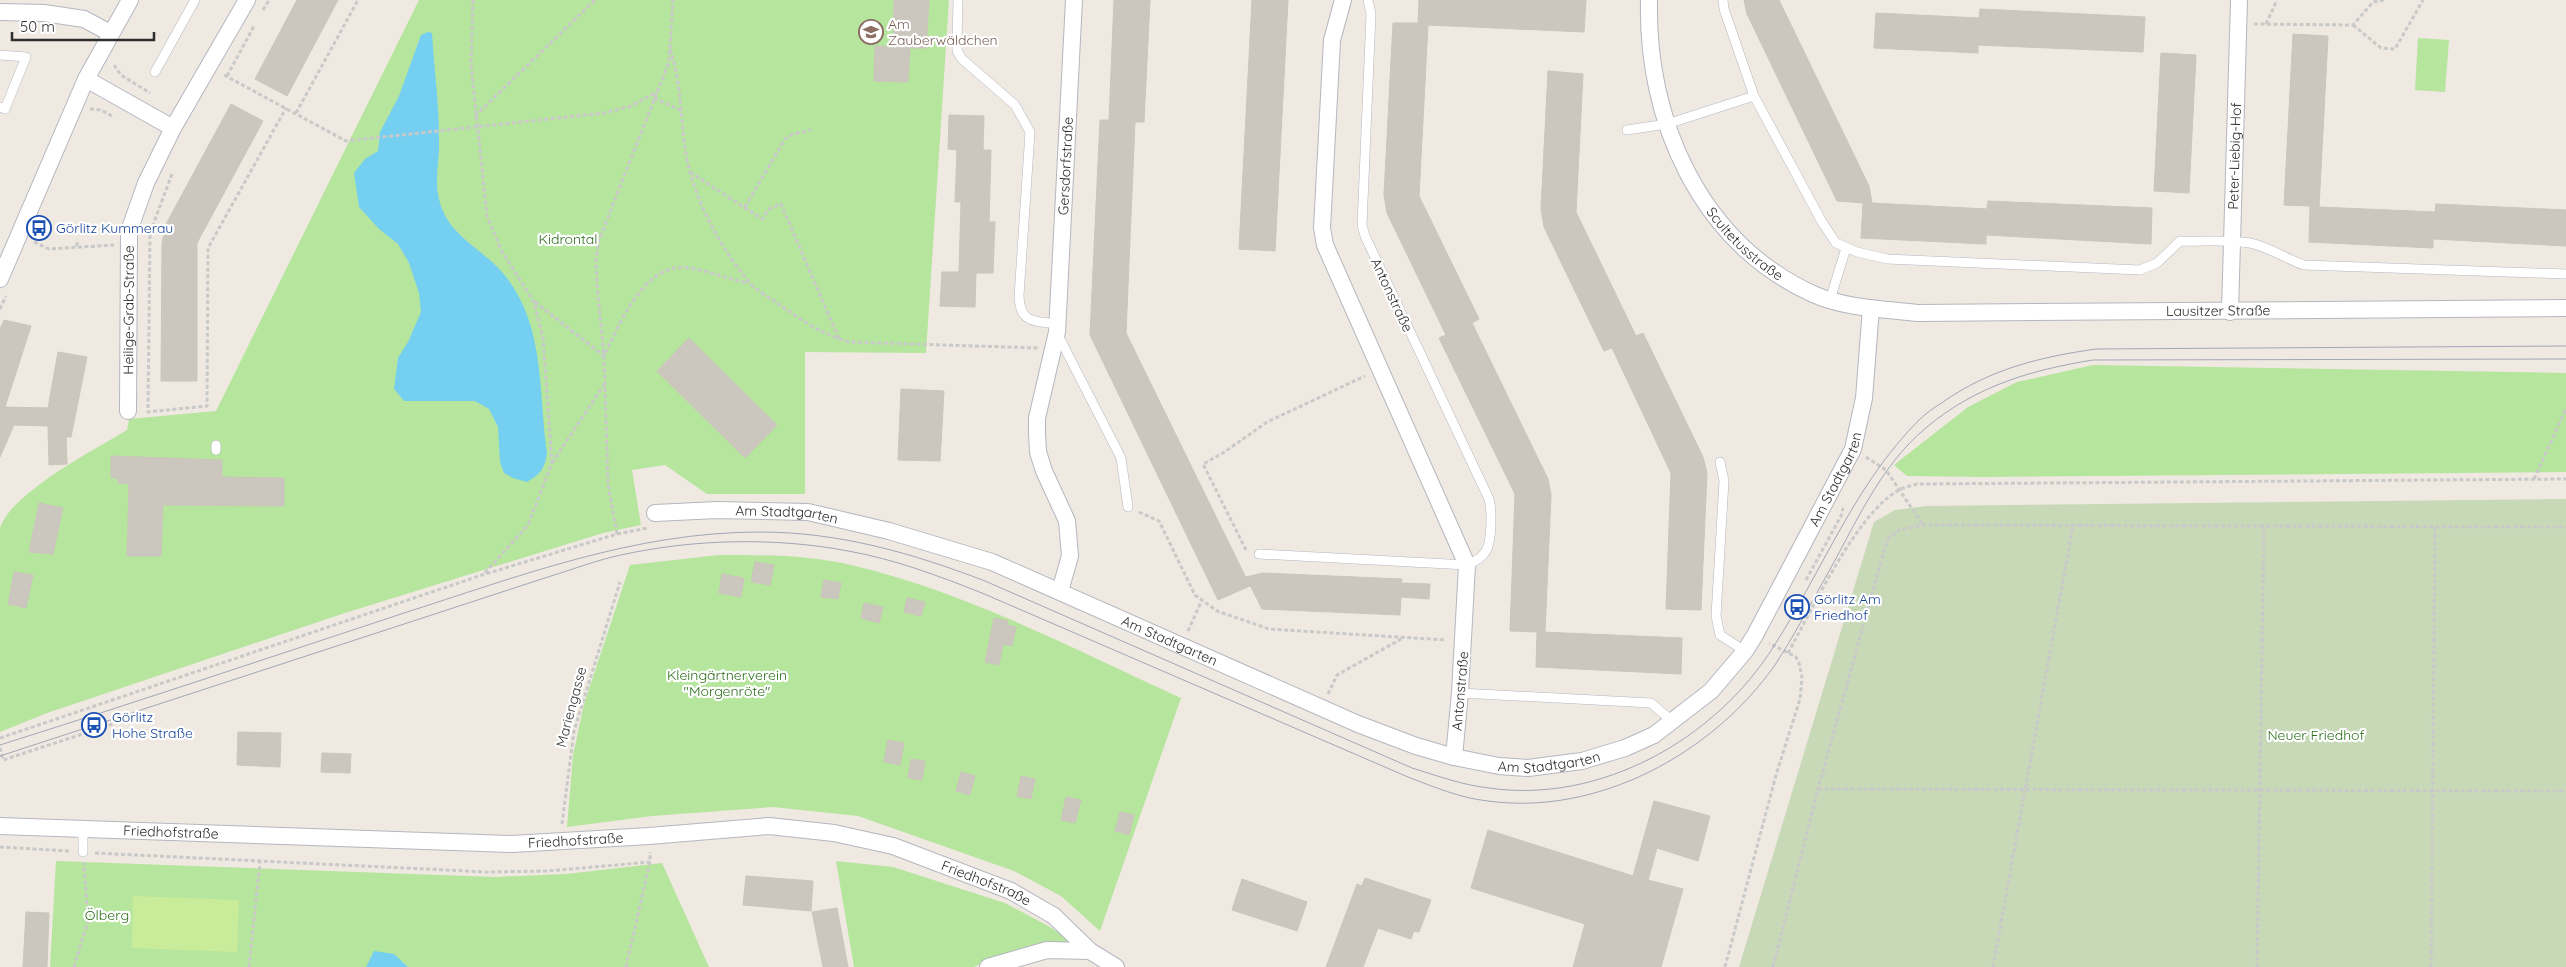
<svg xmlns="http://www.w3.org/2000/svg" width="2566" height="967" viewBox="0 0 2566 967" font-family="Quicksand,sans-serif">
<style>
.green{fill:#b6e59e}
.cemetery{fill:#c8d9b8}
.pitch{fill:#c9ec9a}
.water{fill:#75cff0}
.building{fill:#cbc7bf;stroke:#cbc5ba}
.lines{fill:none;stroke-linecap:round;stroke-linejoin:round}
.service-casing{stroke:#b4b7c1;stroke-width:10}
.minor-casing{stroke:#b4b7c1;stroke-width:18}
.path{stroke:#c9c9c9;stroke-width:3;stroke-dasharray:4 2.5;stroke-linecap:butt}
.service{stroke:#fff;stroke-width:9}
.minor{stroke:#fff;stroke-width:16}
.tram{stroke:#a3a6b8;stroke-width:1}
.labels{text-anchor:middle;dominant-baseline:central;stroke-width:4.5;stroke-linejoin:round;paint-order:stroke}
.education-label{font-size:14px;fill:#785e54;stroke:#fff;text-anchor:start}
.street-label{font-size:14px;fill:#2e2e2e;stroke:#fff}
.transit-label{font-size:14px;fill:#164399;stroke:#fff;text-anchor:start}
.park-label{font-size:14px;fill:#2c6e1b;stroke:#fff}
</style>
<rect width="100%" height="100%" fill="#efe9e1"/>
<path class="green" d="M 419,0 L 949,0 L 926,353 L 805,352 L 805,494 L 707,494 L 665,465 L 632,470 L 641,525 L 603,533 L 345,613 L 47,713 L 0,732 L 0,528 C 11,493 94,450 127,430 L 129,419 L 216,411 Z
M 2418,38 L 2449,40 L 2445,92 L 2415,90 Z
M 2093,365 L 2566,373 L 2566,472 L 1983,477 L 1907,476 L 1894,465 L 1968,407 L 2017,382 Z
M 719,555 C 763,555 807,555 851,565 C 967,592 1073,649 1181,698 L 1100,931 L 1061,896 L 1014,871 L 858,816 L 773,807 L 652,816 L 567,827 L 573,755 L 584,704 L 630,565 Z
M 56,861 L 495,877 L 566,874 L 662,863 L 709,967 L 50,967 Z
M 836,861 L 893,867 L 1005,903 L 1050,927 L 1080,947 L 1004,955 L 974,967 L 854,967 Z"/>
<path class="cemetery" d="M 2566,499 L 2566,967 L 1739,967 L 1874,522 L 1895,510 L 1927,506 Z"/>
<path class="pitch" d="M 133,896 L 239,900 L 237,952 L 132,948 Z"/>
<path class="water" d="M 428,32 L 432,33 C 434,68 439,103 439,139 C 440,158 434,180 439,199 C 447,235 480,247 502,272 C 546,323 538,391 547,453 C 545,468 541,474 527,482 L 513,478 L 504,473 L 500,462 L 498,427 L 489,409 L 475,401 L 404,401 L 394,389 L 398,358 L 408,342 L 421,312 L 419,293 L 409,263 L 398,244 L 379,229 L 359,207 L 354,173 L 365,159 L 378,151 L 380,132 L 399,96 L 421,35 Z
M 374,951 L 394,954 L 408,967 L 366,967 Z"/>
<path class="building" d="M 297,0 L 338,0 L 287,96 L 255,79 Z
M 894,0 L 929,0 L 926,48 L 910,48 L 908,82 L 874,81 L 875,46 L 893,47 Z
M 1114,0 L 1150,0 L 1144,122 L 1135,122 L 1126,333 L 1250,586 L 1218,600 L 1090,335 L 1100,120 L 1109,120 Z
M 1252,0 L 1288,0 L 1275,251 L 1239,249 Z
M 1419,0 L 1586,0 L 1584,32 L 1428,25 L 1419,196 L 1479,319 L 1472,323 L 1548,479 L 1551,495 L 1545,632 L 1541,632 L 1682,638 L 1681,674 L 1536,667 L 1537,632 L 1510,631 L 1515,494 L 1439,338 L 1446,335 L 1387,213 L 1384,195 L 1393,23 L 1418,23 Z
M 1744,0 L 1779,0 L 1869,186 L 1872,203 L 1987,209 L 1988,201 L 2152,208 L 2151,244 L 1986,235 L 1986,244 L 1861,238 L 1863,203 L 1837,201 L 1747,14 Z
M 1980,9 L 2145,17 L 2143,52 L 1978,45 L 1978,53 L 1874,48 L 1876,13 L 1979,18 Z
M 2293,34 L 2328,36 L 2319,207 L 2435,212 L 2436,204 L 2566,210 L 2566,246 L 2433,239 L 2433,248 L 2309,242 L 2310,206 L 2284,205 Z
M 2161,53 L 2196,55 L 2189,193 L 2154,191 Z
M 1548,71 L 1583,74 L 1576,212 L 1636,336 L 1643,333 L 1703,457 L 1707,473 L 1701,610 L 1666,609 L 1671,473 L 1612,348 L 1604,351 L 1544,227 L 1541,209 Z
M 231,104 L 263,121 L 197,243 L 197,381 L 161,381 L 162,245 L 165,226 Z
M 949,115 L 984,116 L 983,150 L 991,150 L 989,222 L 995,222 L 993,273 L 976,273 L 975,307 L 940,306 L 942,272 L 959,272 L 961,202 L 955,202 L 957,150 L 948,149 Z
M 4,320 L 31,326 L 5,407 L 48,408 L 58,352 L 87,357 L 71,437 L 66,437 L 67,464 L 49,465 L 48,426 L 14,425 L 0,457 L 0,329 Z
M 689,338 L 777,425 L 745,458 L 657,371 Z
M 901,389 L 944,391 L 940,461 L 898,460 Z
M 111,456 L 222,460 L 222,477 L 284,478 L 284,506 L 163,505 L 161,556 L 127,556 L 129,484 L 118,483 L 118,478 L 111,478 Z
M 39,503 L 63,508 L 53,554 L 29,552 Z
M 755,562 L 774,565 L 770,585 L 751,582 Z
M 14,572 L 33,575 L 26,608 L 8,604 Z
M 1263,573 L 1402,579 L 1401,583 L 1430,584 L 1429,599 L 1401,597 L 1400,615 L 1262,609 L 1246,577 Z
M 722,574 L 744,578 L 741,597 L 719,593 Z
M 824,580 L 841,583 L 838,599 L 821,597 Z
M 907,598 L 925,602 L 921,616 L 904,612 Z
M 864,603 L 883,607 L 879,623 L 861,618 Z
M 994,618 L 1008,621 L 1007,625 L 1016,627 L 1012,646 L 1003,644 L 999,665 L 985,662 Z
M 238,732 L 281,733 L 280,767 L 237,765 Z
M 888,740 L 904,743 L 900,765 L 884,762 Z
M 322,753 L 351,754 L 350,773 L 321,772 Z
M 911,759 L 925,761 L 922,780 L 908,778 Z
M 961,772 L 975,776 L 970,795 L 956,791 Z
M 1021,776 L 1035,779 L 1031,799 L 1017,796 Z
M 1066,797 L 1081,800 L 1075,823 L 1061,820 Z
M 1654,801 L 1710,816 L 1698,861 L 1657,848 L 1648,880 L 1683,889 L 1661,967 L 1573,967 L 1585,924 L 1471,888 L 1488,830 L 1633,876 Z
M 1120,812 L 1134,815 L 1129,835 L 1115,831 Z
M 746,876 L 813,881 L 811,911 L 743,905 Z
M 1365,878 L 1431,900 L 1419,932 L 1414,931 L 1411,939 L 1378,928 L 1363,967 L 1326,967 L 1357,884 L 1362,886 Z
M 1242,879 L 1307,902 L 1297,931 L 1232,910 Z
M 837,908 L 848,967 L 823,967 L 812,912 Z
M 26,912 L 49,913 L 47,967 L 23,967 Z"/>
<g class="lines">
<defs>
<path id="service" d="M 958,0 L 957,41 L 957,51 L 962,59 L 1015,105 L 1030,132 L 1019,296 C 1020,324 1035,321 1058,324
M 1723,0 L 1724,9 L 1754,96
M 0,55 L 26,57 L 5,109 L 0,107
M 155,72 L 195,0
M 1627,130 L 1667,124 L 1754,96 L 1822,222 L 1836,243 L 1857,252 L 1887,259 L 2140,270 L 2157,263 L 2180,241 C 2203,242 2228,239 2250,243 C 2269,247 2286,259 2304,265 L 2566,274
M 1830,300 L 1846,248
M 1057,333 L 1121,458 L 1128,507
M 216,445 L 216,450
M 1720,462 L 1724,481 L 1716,616 L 1720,635 L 1745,651
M 1259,554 L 1467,565 C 1474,562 1482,558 1486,551 C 1492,541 1492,510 1489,499 L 1365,236 L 1362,225 L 1371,14 L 1368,0
M 1460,693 L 1651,703 L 1672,721
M 83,852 L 83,828"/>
<g id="minor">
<path d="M 1343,0 L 1332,40 L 1322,228 L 1325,245 L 1467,565 L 1460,693 L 1454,757"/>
<path id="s1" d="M 1649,0 C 1646,119 1699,242 1813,294 C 1844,308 1883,309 1917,313 L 2566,308"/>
<path d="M 0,12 L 44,13 L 84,19 L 110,33"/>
<path d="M 86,79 L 173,128"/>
<path d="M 0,279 L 86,79 L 130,0"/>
<path id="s2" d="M 2230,312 L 2239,0"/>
<path id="s3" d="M 128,411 L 129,231 L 146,183 L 173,128 L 247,0"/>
<path id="s4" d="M 655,513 L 717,510 L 808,512 L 889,531 L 992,562 L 1358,724 L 1416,746 L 1454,757 L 1499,766 L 1528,768 L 1582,761 L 1625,748 L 1654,735 L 1711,691 L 1745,651 L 1755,635 L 1853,449 L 1864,398 L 1871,308"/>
<path id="s5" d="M 1060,591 L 1070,556 L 1067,521 L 1044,471 L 1038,452 L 1037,433 L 1037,418 L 1057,332 L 1074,0"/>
<path id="s6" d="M 0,826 L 512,844 L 649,836 L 769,826 L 834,833 L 893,846 L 1011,891 L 1054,916 L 1090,951 L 1116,967"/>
<path d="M 988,967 L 1047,950 L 1090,951"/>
</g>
</defs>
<use href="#service" class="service-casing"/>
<use href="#minor" class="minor-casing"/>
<path class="path" d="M 473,0 L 471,64 L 487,216 L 501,250 L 534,302 L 543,338 L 552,463 L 528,525 L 483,575
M 263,10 L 269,0
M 2254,24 L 2353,25 L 2373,2 L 2384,0
M 2266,24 L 2277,0
M 2353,25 L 2381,48 L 2395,49 L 2423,0
M 670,49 C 684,89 679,132 690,172 C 700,210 724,252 749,282 C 755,289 765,295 773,300 C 797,317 820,334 849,342 L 1038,348
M 114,65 L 121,75 L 150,93
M 224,75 L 346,141 L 604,113 L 631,106 L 658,91
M 227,76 L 254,26
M 654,98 L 682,111
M 90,109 L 101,110 L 112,116
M 296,113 L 358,0
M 475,116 L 595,0
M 690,172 L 762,219 L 769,209 L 781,204 L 839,339
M 172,174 L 150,233 L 148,412 L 207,406 L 208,248 L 286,108
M 745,207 L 785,139 L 793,134 L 811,130
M 34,242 L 49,249 L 114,245
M 76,246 L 79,240
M 535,302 L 604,356 C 617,329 639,275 674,268 C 694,264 728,280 749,283
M 0,309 L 6,296
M 1866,457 L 1886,470 L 1923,525
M 552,463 L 604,385
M 2534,479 L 2566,409
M 1139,512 L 1159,521 L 1195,595 L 1217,611 L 1269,629 L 1446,640
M 617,534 L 608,484 L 604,356 L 597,286 L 596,260 L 599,240 L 669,62 L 673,0
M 1246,550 L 1203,464 L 1223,453 L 1267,422 L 1365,376
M 1806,580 L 1841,516 L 1843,508
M 1188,631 L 1202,600
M 1788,653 C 1813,608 1856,514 1899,490 C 1904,487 1911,486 1917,484 L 2566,479
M 1328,694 L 1337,675 L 1403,638
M 0,738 L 482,575 L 617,534 L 648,528
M 0,748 L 3,760 L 113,724
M 1818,789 L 2566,791
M 562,824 L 574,731 L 620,582
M 0,847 L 69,851
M 95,853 L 487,872 L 548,871 L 650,862
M 74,967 L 88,921 L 84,863
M 249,967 L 260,862
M 626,967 L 650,862 L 650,852
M 1725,967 L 1776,775 L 1800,699 L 1802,678 L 1799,663 L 1796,657 L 1769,643
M 1773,967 L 1818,789 L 1887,540 L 1899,530 L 1923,525 L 2566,527
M 1993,967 L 2073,525
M 2257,967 L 2264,526
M 2431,967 L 2435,526"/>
<use href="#service" class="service"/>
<use href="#minor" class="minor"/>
<path class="tram" d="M 0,745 C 134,703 268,658 401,614 C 520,576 634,532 760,532 C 839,532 912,553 985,581 L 1412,768 C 1438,776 1462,785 1489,788 C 1600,804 1715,740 1774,646 C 1822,571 1855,484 1919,420 C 1926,413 1935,407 1943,402 C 1990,369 2040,357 2096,349 L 2566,346
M 0,756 L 551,576 C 574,569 597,560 621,555 C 693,539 775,537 848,551 C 894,559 939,576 982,593 L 1408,777 C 1434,787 1460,798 1488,801 C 1598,816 1712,754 1775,665 C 1793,638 1808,608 1824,580 C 1854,528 1879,466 1927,427 C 1976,386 2031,370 2093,360 L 2566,359"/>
</g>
<defs>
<symbol id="school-ring" viewBox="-11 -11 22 22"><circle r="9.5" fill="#fff" stroke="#8d6e63" stroke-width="1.5"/><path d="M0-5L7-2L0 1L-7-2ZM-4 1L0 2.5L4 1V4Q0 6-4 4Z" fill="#8d6e63"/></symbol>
<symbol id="bus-ring" viewBox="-11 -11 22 22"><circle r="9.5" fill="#fff" stroke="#1a4fb4" stroke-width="1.5"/><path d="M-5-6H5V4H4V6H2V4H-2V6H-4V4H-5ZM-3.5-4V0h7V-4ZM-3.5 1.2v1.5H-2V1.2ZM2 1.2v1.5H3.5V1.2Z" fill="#1a4fb4"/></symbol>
</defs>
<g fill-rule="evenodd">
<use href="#school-ring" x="857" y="18" width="28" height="28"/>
<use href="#bus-ring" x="25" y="214" width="28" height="28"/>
<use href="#bus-ring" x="1783" y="593" width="28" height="28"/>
<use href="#bus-ring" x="80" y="711" width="28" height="28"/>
</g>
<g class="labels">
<g class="education-label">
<text x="888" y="24">Am<tspan x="888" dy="16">Zauberwäldchen</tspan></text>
</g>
<g class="street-label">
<text stroke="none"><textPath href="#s2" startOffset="156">Peter-Liebig-Hof</textPath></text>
<text stroke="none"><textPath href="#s5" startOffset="435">Gersdorfstraße</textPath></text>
<text stroke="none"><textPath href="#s1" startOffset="271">Scultetusstraße</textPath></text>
<text transform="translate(1392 295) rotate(65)">Antonstraße</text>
<text stroke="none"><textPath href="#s3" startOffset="101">Heilige-Grab-Straße</textPath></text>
<text stroke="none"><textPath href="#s1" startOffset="764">Lausitzer Straße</textPath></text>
<text stroke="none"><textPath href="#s4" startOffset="1371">Am Stadtgarten</textPath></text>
<text stroke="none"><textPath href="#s4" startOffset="132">Am Stadtgarten</textPath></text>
<text stroke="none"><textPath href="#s4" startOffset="538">Am Stadtgarten</textPath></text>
<text transform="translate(1460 691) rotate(-85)">Antonstraße</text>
<text transform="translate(571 707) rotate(-75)">Mariengasse</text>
<text stroke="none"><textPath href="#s4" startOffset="942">Am Stadtgarten</textPath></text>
<text stroke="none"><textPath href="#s6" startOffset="171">Friedhofstraße</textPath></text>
<text stroke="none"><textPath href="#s6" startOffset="576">Friedhofstraße</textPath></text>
<text stroke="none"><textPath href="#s6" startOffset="996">Friedhofstraße</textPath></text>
</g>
<g class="transit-label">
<text x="56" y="228">Görlitz Kummerau</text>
<text x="1814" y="599">Görlitz Am<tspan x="1814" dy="16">Friedhof</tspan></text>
<text x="112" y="717">Görlitz<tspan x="112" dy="16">Hohe Straße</tspan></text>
</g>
<g class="park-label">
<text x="568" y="239">Kidrontal</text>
<text x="727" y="675">Kleingärtnerverein<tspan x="727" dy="16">"Morgenröte"</tspan></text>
<text x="2316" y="735">Neuer Friedhof</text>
<text x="107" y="915">Ölberg</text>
</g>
</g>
<path d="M12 32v8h142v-8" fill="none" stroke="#2e2e2e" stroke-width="2.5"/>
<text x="20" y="32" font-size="15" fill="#2e2e2e" stroke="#ffffff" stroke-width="4" paint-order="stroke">50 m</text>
</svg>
